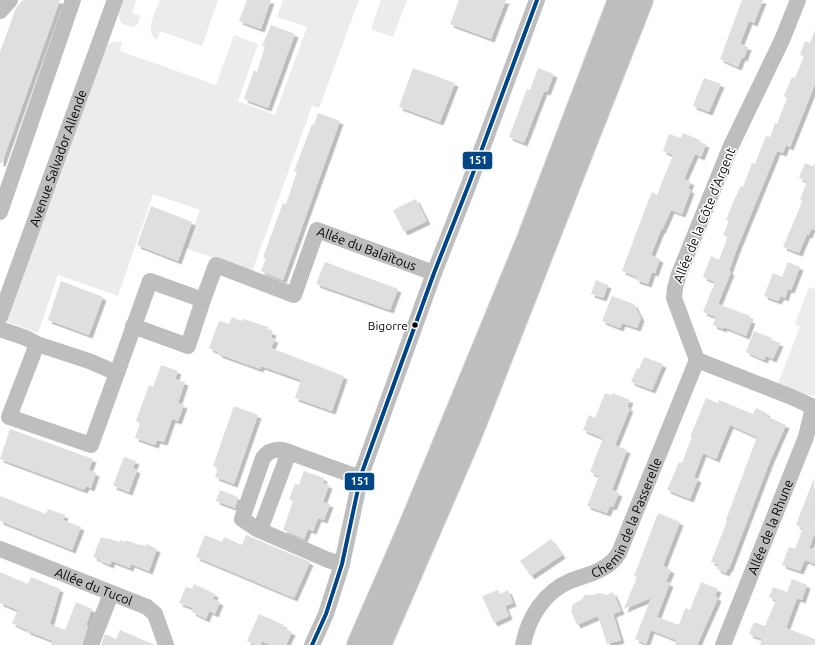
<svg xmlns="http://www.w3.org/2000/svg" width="815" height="645" viewBox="0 0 815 645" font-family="Ubuntu,sans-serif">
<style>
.green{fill:#ececec}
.building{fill:#dfdfdf;filter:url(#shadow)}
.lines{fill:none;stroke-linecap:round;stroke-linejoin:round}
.highway-casing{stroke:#dbdbdb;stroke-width:24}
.minor{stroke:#bebebe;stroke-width:16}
.highway{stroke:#bebebe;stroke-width:22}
.bus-1-casing{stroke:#fff;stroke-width:7}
.bus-1{stroke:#004687;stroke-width:4}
.bus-dot{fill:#000;stroke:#fff;stroke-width:1.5}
.labels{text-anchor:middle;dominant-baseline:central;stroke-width:3;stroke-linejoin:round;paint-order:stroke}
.bus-label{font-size:12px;fill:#000;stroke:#fff;text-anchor:end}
.street-label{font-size:13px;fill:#000;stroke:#fff}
.line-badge{stroke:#fff;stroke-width:1.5}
.badge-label{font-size:11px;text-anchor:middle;font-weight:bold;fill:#fff}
</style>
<defs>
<filter id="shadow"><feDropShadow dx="3.5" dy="3.5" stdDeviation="0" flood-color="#0004"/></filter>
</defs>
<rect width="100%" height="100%" fill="#fff"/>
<path class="green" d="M 121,0 L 136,0 L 132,13 L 140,16 L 138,24 L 134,27 C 115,26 118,14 121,0 Z
M 160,0 L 218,0 L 202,46 L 160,31 L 157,40 C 143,32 156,11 160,0 Z
M 283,0 L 359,0 L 319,108 L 312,106 L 252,272 L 186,248 L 200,210 L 153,194 L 118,296 L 58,275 L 38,333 L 7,322 L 102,51 C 107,43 113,40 122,42 L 120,51 L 216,85 L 234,35 L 258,44 L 238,101 L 275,115 L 307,27 L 277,17 Z
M 381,0 L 407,0 L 393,37 L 371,29 Z
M 809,287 L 813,289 L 815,288 L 815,395 L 807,395 L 778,383 L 800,327 L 795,324 Z"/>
<path class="building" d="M 23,0 L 60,0 L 2,163 L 0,163 L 0,52 L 16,8 Z
M 247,0 L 271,0 L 261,29 L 239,21 Z
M 459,0 L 506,0 L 491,39 L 450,24 Z
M 742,0 L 763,0 L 754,23 L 749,21 L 740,44 L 748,47 L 744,58 L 742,57 L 738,67 L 720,59 Z
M 271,25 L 295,34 L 268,108 L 244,99 L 254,70 L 257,72 L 265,46 L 262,46 Z
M 815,30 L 815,84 L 790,147 L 786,145 L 783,153 L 777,151 L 736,251 L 729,271 L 731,272 L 718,304 L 750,316 L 748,319 L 752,320 L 746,336 L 724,327 L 723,329 L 713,325 L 716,317 L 703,312 L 715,282 L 703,277 L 711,256 L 719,260 L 728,237 L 723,235 L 729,221 L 726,220 L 734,200 L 741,186 L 743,187 L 752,163 L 755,164 L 766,136 L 770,137 L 775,123 L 777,124 L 787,98 L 784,96 L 792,77 L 795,78 L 804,56 L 800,55 L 805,41 L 810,43 Z
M 413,68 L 455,83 L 440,122 L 399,107 Z
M 538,68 L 554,74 L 547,92 L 544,91 L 524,143 L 509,137 L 527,89 L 530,90 Z
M 704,78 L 721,84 L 709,112 L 693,106 Z
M 318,113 L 340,121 L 283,280 L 261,271 L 266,258 L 263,257 L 283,203 L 286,204 L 297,172 L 294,171 L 312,124 L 314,125 Z
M 683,133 L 700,140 L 700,142 L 706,144 L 701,157 L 695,154 L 684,179 L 691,182 L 688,189 L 691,190 L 682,214 L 671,210 L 662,230 L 661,230 L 651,255 L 660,259 L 655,273 L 652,272 L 648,284 L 636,280 L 637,277 L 622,271 L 646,207 L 652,192 L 657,195 L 673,155 L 663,151 L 669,134 L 681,138 Z
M 805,163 L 813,166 L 815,163 L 815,230 L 811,229 L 809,235 L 807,234 L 799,253 L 783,247 L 800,207 L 802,201 L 800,200 L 807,181 L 799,178 Z
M 416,199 L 427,221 L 404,232 L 393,210 Z
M 151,206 L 192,222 L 178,261 L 137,245 Z
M 325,262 L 398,289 L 390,310 L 316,284 Z
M 788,262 L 800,267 L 791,290 L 788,289 L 785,298 L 781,296 L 778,301 L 764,296 L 773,273 L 782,277 Z
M 596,280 L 608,285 L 603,298 L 591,294 Z
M 61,281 L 103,297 L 89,335 L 48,320 Z
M 612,296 L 634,304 L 641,318 L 637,328 L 622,323 L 620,328 L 602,321 Z
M 232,317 L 242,321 L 244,319 L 268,327 L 267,330 L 273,332 L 271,338 L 275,339 L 271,348 L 344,376 L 332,411 L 295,398 L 301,380 L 261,366 L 260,369 L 218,354 L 219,353 L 209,348 L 219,321 L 229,324 Z
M 754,331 L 772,338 L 771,340 L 780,343 L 773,359 L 766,356 L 764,360 L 746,352 Z
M 644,357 L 663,364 L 652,390 L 631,382 L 637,368 L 639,369 Z
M 161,365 L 178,371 L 175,379 L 185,382 L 178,403 L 184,405 L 178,421 L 172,419 L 164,442 L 157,440 L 155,445 L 135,438 L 140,423 L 136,421 L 149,385 L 153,387 Z
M 605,393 L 611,395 L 612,393 L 630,400 L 627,407 L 630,408 L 615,445 L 627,450 L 612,490 L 619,493 L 613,507 L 610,506 L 607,513 L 587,506 L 599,476 L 590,472 L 603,438 L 583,430 L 589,415 L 595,418 Z
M 706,398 L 718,403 L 719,400 L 753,414 L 756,408 L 767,413 L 766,416 L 786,425 L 770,461 L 729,569 L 728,568 L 726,573 L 717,569 L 718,564 L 711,562 L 727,521 L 726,520 L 757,437 L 730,425 L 716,459 L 703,453 L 694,477 L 698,479 L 690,499 L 667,490 L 679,462 L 682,463 L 692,437 L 690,437 Z
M 234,406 L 258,415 L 234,484 L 215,477 L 218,468 L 213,466 Z
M 10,429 L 93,459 L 89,470 L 96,473 L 91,488 L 86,486 L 84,490 L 0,459 Z
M 124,457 L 136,461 L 133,468 L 137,470 L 129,492 L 113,486 Z
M 304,471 L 324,478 L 323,483 L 329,485 L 323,502 L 330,504 L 324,520 L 318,518 L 313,531 L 308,529 L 304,539 L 283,530 L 293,501 L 289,499 L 295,484 L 299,485 Z
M 814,478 L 815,533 L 809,548 L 815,550 L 815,564 L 805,560 L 800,571 L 782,565 L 789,547 L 795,549 L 803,528 L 796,525 Z
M 220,490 L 238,497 L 235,508 L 216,501 Z
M 0,496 L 46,514 L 48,509 L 65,515 L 63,520 L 81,527 L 72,550 L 0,521 Z
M 658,513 L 680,522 L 663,566 L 671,570 L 666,582 L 670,583 L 657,617 L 679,625 L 684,611 L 686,608 L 690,610 L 701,582 L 718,589 L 715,596 L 718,598 L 697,645 L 675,645 L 676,640 L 651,630 L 646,644 L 635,639 L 651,598 L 624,609 L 637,577 L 634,576 Z
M 205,535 L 222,542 L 224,537 L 242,545 L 246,535 L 310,562 L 294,598 L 196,557 Z
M 101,537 L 107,539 L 107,538 L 119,542 L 120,540 L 126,542 L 126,540 L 139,545 L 140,544 L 145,546 L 147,544 L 157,549 L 149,571 L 131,564 L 130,568 L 112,561 L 110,565 L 99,560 L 99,559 L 93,557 Z
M 551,539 L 562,555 L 531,576 L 520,561 Z
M 0,572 L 28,584 L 31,577 L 60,589 L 50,624 L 65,630 L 76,602 L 92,609 L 86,625 L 88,626 L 82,645 L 51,645 L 53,641 L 27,631 L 27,630 L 12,623 L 18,610 L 0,603 Z
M 792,579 L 807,585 L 802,600 L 797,598 L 786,628 L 815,639 L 815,645 L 760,645 L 762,639 L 749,634 L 754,622 L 765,626 L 776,600 L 769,597 L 773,587 L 787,592 Z
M 194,584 L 215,594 L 213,599 L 220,602 L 215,614 L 209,611 L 206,619 L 192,612 L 193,608 L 179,603 L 186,587 L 192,589 Z
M 498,590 L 500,594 L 508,590 L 513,603 L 505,606 L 509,616 L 494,623 L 482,596 Z
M 613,592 L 621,611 L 613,614 L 621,640 L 607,644 L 598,616 L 577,625 L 571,611 L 573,604 L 581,600 L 585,595 L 592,595 L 600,593 L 606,595 Z
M 259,614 L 284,625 L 283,628 L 292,632 L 286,645 L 271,645 L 262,641 L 261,645 L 256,645 L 247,641 Z
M 120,630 L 155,645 L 101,645 L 105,634 L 116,639 Z"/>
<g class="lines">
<defs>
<path id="highway" d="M 358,645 L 409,528 L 528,239 L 619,0
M 380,645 L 470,437 L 642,0"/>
</defs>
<use href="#highway" class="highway-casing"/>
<g class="minor">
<path d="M 798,0 L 782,40 L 730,148 L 679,274 L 675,288 L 674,298 L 697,360 L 794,398 L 813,407 L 815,406"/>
<path d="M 0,11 L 10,0"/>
<path d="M 0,212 L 73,0"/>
<path id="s1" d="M 203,300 L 216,265 L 294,295 L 317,230 L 434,273"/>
<path id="s2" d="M 0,317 L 115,0"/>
<path d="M 0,329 L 26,338 L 37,344 L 89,361 L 117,373 L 150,281 L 203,300 L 188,346 L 133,326"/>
<path d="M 37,344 L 9,417 L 91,445 L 117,373"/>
<path d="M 260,530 L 289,452"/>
<path id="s3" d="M 0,549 L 147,607 L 155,614 L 166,645"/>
<path d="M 342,564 L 328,560 L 257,529 L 242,519 L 263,458 C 268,451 274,449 283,450 L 352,475 L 361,475"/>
<path d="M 91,645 L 111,594"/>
<path d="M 312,645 L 326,614 L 342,564 L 361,475 L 434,273 L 469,184 L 537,0"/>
<path id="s4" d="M 523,645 C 528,618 544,592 570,581 C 589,574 608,571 619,553 L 697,360"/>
<path id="s5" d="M 723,645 L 806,437 L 813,407"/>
</g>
<use href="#highway" class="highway"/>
<defs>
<path id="bus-1" d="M 312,645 L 326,614 L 342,564 L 361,475 L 434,273 L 469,184 L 537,0"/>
</defs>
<use href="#bus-1" class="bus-1-casing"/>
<use href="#bus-1" class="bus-1"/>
</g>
<circle class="bus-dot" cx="415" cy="325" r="3.5"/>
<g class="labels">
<g class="bus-label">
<text x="408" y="325">Bigorre</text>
</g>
<g class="street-label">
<text stroke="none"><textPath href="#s2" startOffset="169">Avenue Salvador Allende</textPath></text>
<text transform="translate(704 215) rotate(-68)">Allée de la Côte d'Argent</text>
<text stroke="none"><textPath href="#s1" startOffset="243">Allée du Balaïtous</textPath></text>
<text stroke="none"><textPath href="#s4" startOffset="174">Chemin de la Passerelle</textPath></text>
<text stroke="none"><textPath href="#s5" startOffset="127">Allée de la Rhune</textPath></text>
<text stroke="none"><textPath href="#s3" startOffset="101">Allée du Tucol</textPath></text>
</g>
</g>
<g class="line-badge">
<rect x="462" y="151" width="31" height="19" rx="4" fill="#004687"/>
<rect x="344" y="472" width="31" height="19" rx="4" fill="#004687"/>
</g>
<g class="badge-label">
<text x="478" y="164">151</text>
<text x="360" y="485">151</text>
</g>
</svg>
